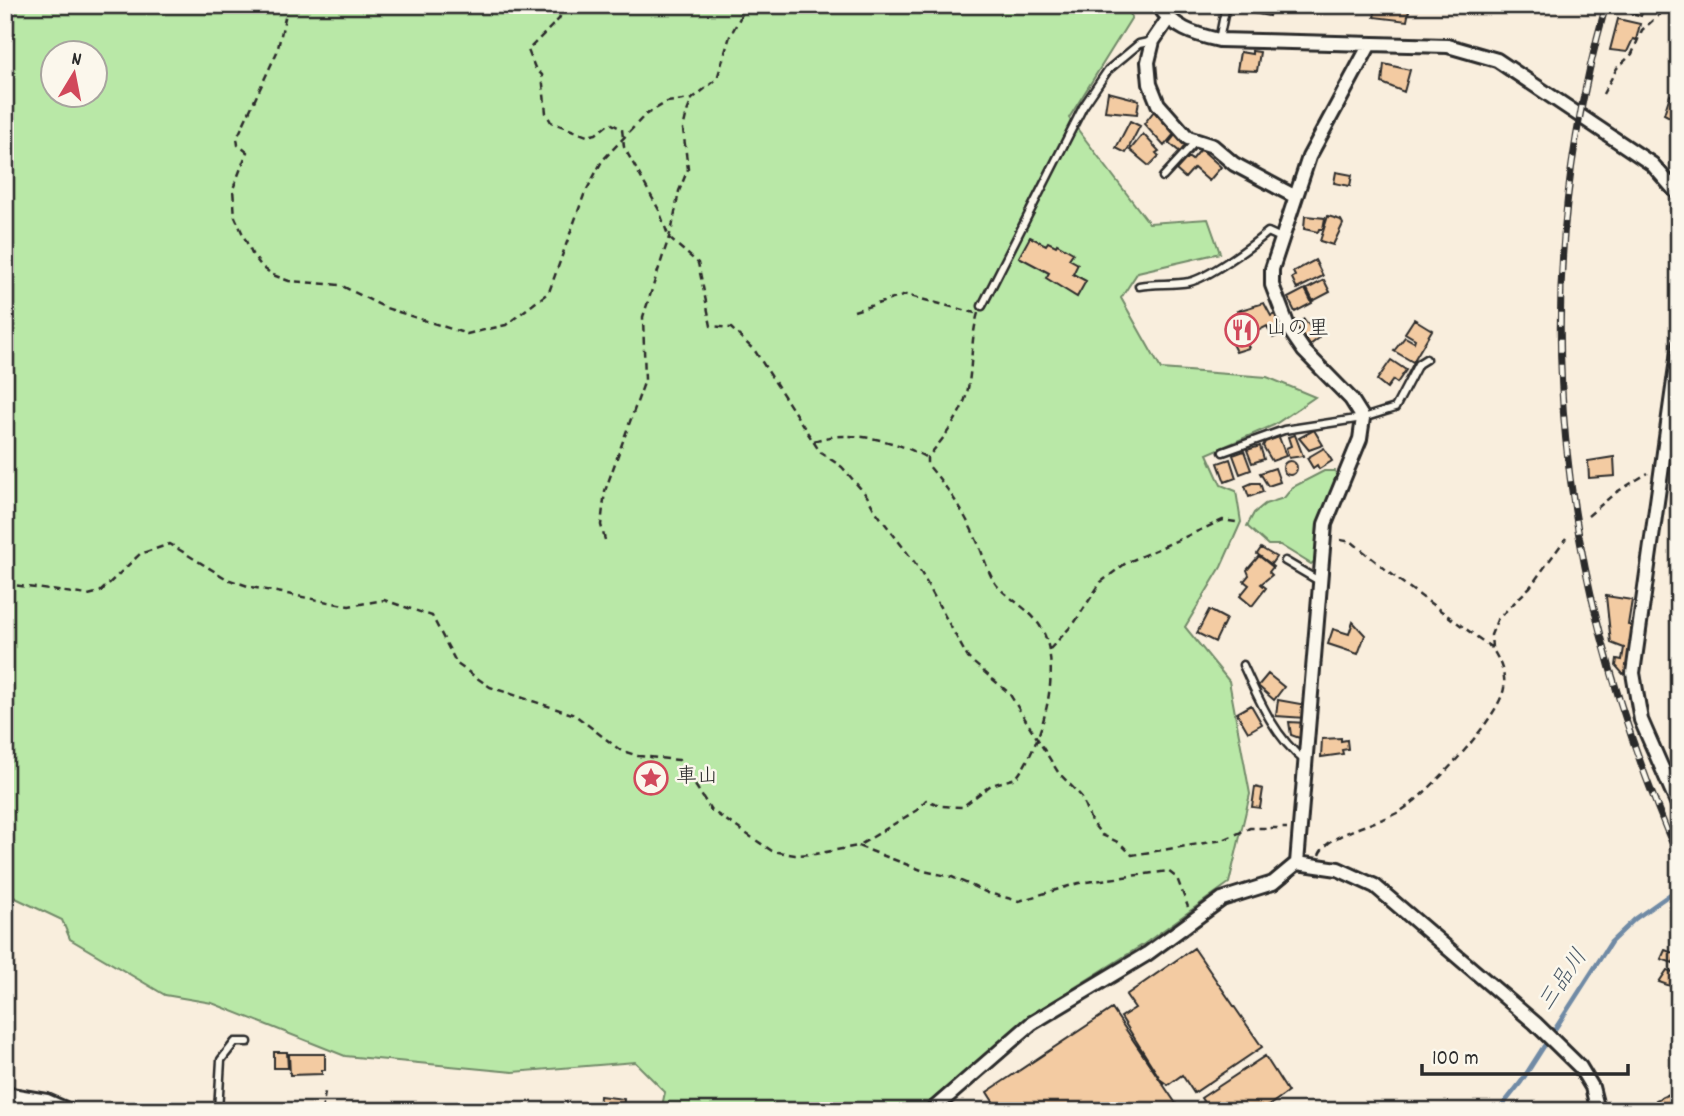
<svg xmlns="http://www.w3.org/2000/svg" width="1684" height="1116" viewBox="0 0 1684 1116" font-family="Dekko,'Klee One',sans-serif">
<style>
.green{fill:#b9e8a7;stroke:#728a69;stroke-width:2;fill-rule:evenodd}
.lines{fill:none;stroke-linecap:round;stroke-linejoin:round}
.stream{stroke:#6f8aa5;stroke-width:4.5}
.building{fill:#f3cba2;stroke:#2b2b2b;stroke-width:2}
.lane-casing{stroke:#2b2b2b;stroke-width:11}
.street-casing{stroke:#2b2b2b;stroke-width:18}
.path{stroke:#2b2b2b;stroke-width:2.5;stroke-dasharray:7 5;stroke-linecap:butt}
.lane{stroke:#fbf7ec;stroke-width:6}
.street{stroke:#fbf7ec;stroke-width:12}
.rail-casing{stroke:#2b2b2b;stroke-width:7}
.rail{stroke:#fbf7ec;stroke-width:4.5;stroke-dasharray:13;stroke-linecap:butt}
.labels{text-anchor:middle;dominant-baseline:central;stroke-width:5;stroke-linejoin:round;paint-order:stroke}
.poi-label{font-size:21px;fill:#2b2b2b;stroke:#fbf7ec;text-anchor:start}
.water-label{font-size:23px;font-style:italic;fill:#4d5b68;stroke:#fbf7ec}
</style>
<rect width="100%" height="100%" fill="#f9eedd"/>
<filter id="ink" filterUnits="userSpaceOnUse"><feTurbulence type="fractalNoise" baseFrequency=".0143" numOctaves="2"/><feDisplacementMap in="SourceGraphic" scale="14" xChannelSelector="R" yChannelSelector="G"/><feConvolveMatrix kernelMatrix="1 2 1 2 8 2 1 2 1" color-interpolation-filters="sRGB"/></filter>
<g filter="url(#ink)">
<path class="green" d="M 5,5 L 1124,5 L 1132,17 L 1069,118 L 1149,223 L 1208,219 L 1220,253 L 1138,272 L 1121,298 L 1161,369 L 1267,377 L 1315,397 L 1274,425 L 1207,454 L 1221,485 L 1236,491 L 1241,522 L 1221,567 L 1185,627 L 1229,681 L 1250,794 L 1229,883 L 1144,944 L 1031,1015 L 919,1111 L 821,1111 L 816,1103 L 798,1111 L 661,1111 L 665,1092 L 635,1062 L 513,1072 L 345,1056 L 212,1003 L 165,995 L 70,939 L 62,920 L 5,893 ZM 52,52 L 94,52 L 94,94 L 52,94 Z
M 1324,471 L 1335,471 L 1338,479 L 1316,560 L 1311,564 L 1280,545 L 1268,545 L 1247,526 L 1254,513 L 1265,504 L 1284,498 L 1293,487 Z"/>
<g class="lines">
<path class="stream" d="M 5,1110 L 8,1111
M 1498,1111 L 1521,1082 L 1611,942 L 1635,919 L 1679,888"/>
</g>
<path class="building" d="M 1242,5 L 1272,5 L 1269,16 L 1253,13 Z
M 1377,5 L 1410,5 L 1407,21 L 1374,17 Z
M 1627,5 L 1661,5 L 1659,12 L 1643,11 L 1641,16 L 1630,12 L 1632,7 Z
M 1618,19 L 1640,24 L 1636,40 L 1633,39 L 1627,52 L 1610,50 Z
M 1252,51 L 1260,52 L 1257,71 L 1237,70 L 1240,52 L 1252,54 Z
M 1384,64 L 1410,70 L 1404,92 L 1382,83 Z
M 1108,92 L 1139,100 L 1137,114 L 1105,111 Z
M 1670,95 L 1679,98 L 1679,122 L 1664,114 Z
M 1154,111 L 1175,133 L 1164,146 L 1144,124 Z
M 1130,121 L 1140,126 L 1126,153 L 1116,148 Z
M 1143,134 L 1159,151 L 1156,153 L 1159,156 L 1149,166 L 1130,150 Z
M 1176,134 L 1187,143 L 1180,152 L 1169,143 Z
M 1201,149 L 1221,167 L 1209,181 L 1194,168 L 1185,178 L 1176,170 L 1188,157 L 1192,160 Z
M 1336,172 L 1352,175 L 1350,186 L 1334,183 Z
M 1305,216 L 1325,218 L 1323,229 L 1319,229 L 1318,232 L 1304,229 Z
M 1328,216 L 1341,220 L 1343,224 L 1333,245 L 1320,241 Z
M 1030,237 L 1046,245 L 1048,242 L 1056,246 L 1057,244 L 1073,253 L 1069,259 L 1078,264 L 1073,274 L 1086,281 L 1077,297 L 1046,278 L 1049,273 L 1019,257 Z
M 1315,260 L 1323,276 L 1297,289 L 1292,278 L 1295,276 L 1293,272 Z
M 1324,280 L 1330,292 L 1313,301 L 1307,289 Z
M 1305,289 L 1312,303 L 1295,312 L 1288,298 Z
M 1264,303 L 1271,316 L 1275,314 L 1285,332 L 1273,338 L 1267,326 L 1244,338 L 1249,348 L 1236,352 L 1224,327 L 1240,317 L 1237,311 Z
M 1304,319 L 1319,338 L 1310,345 L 1295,325 Z
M 1414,319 L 1432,330 L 1413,362 L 1394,351 L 1405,337 L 1414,342 L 1415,339 L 1405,333 Z
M 1391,360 L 1406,370 L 1397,383 L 1393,380 L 1387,388 L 1377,380 Z
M 1314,430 L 1323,445 L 1309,450 L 1299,438 Z
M 1295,435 L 1303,456 L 1289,458 L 1286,448 L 1291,446 L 1288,437 Z
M 1279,437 L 1286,456 L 1272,461 L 1263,446 L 1265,442 Z
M 1260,446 L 1264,459 L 1252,463 L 1247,450 Z
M 1324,448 L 1332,461 L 1319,469 L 1317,465 L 1313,468 L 1307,458 Z
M 1244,451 L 1251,470 L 1240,474 L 1233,455 Z
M 1614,457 L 1615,476 L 1589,478 L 1588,461 Z
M 1230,459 L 1236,478 L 1225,482 L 1218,463 Z
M1283 468a7 7 0 1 1 14 0a7 7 0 1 1-14 0Z
M 1275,468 L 1280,482 L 1268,486 L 1260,473 Z
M 1252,483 L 1260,483 L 1263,492 L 1249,497 L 1245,486 Z
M 1261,548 L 1276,557 L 1271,564 L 1257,554 Z
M 1259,556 L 1273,567 L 1269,572 L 1272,575 L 1261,584 L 1266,588 L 1252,606 L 1240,596 L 1249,585 L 1244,581 L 1249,575 L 1247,570 Z
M 1606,596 L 1632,600 L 1628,625 L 1635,626 L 1629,673 L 1623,674 L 1616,666 L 1617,659 L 1622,660 L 1624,648 L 1611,643 Z
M 1209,610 L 1226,619 L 1215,642 L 1197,633 Z
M 1353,622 L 1365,635 L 1358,654 L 1328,644 L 1333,629 L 1349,634 Z
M 1268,674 L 1284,687 L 1274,700 L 1258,686 Z
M 1278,700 L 1306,705 L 1305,718 L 1276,716 Z
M 1251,705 L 1262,724 L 1248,732 L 1237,713 Z
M 1289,722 L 1306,723 L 1305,740 L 1291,735 Z
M 1341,738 L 1341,741 L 1347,740 L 1348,749 L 1342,750 L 1343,754 L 1321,757 L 1322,739 Z
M 1255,787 L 1263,789 L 1260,808 L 1252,807 Z
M 1194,948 L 1262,1047 L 1194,1093 L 1182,1075 L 1168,1085 L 1161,1080 L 1121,1017 L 1135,1008 L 1126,995 Z
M 1665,950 L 1676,954 L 1673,963 L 1661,959 Z
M 1667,970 L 1679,974 L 1679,989 L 1659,982 Z
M 1112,1009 L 1181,1111 L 999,1111 L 987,1092 Z
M 274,1052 L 287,1052 L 288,1068 L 274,1068 Z
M 289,1054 L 325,1054 L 325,1070 L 322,1070 L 322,1074 L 290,1075 Z
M 1265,1056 L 1288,1092 L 1261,1111 L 1210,1111 L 1201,1098 Z
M 1669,1094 L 1673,1103 L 1660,1109 L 1656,1100 Z
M 600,1096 L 624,1099 L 623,1111 L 599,1111 Z"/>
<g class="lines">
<defs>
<path id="lane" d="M 1219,40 L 1226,5
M 1163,177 L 1196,141
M 1669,183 L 1679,175
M 1139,286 C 1156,283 1173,285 1189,282 C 1208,278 1252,246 1268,232 L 1281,238
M 982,306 L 1083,107 L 1108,70 L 1139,44 L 1153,41
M 1223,452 L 1284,430 L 1363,418 L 1395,408 L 1418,364 L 1426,359
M 1285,561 L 1319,581
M 1243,665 C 1258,698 1275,738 1305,761
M 218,1111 L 221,1060 L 235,1042 L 248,1042"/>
<path id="street" d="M 1158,5 C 1174,28 1192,34 1219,40 L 1448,46 L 1497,60 L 1652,164 L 1679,195
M 1168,19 L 1153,41 L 1148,62 L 1150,84 L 1158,104 L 1188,138 L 1213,146 L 1234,164 L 1294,196
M 1679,345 L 1633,673 L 1641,720 L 1679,807
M 1297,863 L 1338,869 L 1375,886 L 1535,1023 L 1580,1067 L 1592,1087 L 1598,1111
M 5,1094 L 47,1101 L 70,1111
M 931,1111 L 1032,1023 L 1147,954 L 1222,899 L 1273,883 L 1297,863 L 1325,524 L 1360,439 L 1363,418 L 1351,399 L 1304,351 L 1289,329 L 1272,285 L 1272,269 L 1309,157 L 1370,44"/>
</defs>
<use href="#lane" class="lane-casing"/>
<use href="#street" class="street-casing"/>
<path class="path" d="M 288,5 L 277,52 L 237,138 L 238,145 L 247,152 L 233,189 L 235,217 L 252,254 L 262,267 L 273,275 L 289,281 L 340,285 L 386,308 L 467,334 L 506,325 L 549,292 L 584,195 L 602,161 L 645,115 L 667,102 L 692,99
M 565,5 L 559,19 L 528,50 L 535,68 L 542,75 L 546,113 L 551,122 L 587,136 L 596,134 L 610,123 L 622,129 L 624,147 L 659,210 L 669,238 L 698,263 L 711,326 L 731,328 L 755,351 L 820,452 L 842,467 L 867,496 L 874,509 L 918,567 L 968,658 L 1009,693 L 1058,772 L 1081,796 L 1091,821 L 1102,835 L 1120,843 L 1132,855 L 1223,840 L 1250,828 L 1287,828
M 1603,94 L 1617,68 L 1632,54 L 1642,30 L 1670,5
M 854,311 L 906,295 L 975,313
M 978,313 C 970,341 973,367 967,393 C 960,418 943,439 927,458 L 927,464 C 948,488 963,510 976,539 C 983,553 987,571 995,583 C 1003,595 1027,607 1038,623 C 1066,661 1043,744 1016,778 L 991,785 L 962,807 L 942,806 L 926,800 L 917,810 L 858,846 L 924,871 L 952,877 L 988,893 L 1019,901 L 1079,883 L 1168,871 L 1177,878 L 1188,907
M 814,441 C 848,429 896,440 927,458
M 1588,516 L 1615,493 L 1648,473
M 605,540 L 601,525 L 605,491 L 645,380 L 643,317 L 672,228 L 679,191 L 688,169 L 683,129 L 687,112 L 692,99 L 717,79 L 730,36 L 747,5
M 5,584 L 88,595 L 100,592 L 140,554 L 170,544 L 227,579 L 251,587 L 349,606 L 384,600 L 432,616 L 457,664 L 490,687 L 575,715 L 620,750 L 638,756 L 679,760 L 711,810 L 772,851 L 795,855 L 815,854 L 858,846
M 1492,648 L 1491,635 L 1497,620 L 1530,587 L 1566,538
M 1050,649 L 1075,622 L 1101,582 L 1126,563 L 1223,520 L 1236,522
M 1319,855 C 1328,833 1376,824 1397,813 C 1425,799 1500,717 1504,688 C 1506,674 1499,659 1492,648 L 1400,581 L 1352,542 L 1336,539
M 322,1111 L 325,1092"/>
<use href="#lane" class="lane"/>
<use href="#street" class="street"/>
<defs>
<path id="rail" d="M 1606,5 C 1522,300 1558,581 1679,859"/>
</defs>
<use href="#rail" class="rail-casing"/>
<use href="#rail" class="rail"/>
</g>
</g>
<defs>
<symbol id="restaurant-ring" viewBox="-11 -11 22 22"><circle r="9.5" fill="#fbf7ec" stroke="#d1495b" stroke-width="1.5"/><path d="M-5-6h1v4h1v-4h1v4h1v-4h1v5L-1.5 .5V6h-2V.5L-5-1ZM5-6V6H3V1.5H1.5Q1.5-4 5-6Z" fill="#d1495b"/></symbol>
<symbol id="sight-ring" viewBox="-11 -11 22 22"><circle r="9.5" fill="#fbf7ec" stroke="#d1495b" stroke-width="1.5"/><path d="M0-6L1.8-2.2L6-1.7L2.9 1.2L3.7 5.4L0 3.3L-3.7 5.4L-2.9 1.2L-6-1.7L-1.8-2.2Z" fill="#d1495b"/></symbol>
</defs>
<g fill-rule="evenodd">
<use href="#restaurant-ring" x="1223" y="311" width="38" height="38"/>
<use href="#sight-ring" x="632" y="759" width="38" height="38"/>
</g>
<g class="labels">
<g class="poi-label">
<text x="1266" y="330">山の里</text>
<text x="676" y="778">車山</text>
</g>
<g class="water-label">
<text transform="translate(1564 981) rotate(-56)">三品川</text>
</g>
</g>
<rect width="1684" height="1116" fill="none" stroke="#fbf7ec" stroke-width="28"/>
<rect x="14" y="14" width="1656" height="1088" fill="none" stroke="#2b2b2b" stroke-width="2.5" filter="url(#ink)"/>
<g transform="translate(74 74) rotate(10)"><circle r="33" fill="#fbf7ec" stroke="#a8a59f" stroke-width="2"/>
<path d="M0-5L12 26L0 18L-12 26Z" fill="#d1495b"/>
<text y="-10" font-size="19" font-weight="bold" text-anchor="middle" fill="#2b2b2b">N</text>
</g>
<path d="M1422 1064v10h206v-10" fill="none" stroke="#2b2b2b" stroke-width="3.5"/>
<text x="1432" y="1064" font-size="21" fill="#2b2b2b" stroke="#fbf7ec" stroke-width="5" paint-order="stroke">100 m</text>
</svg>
